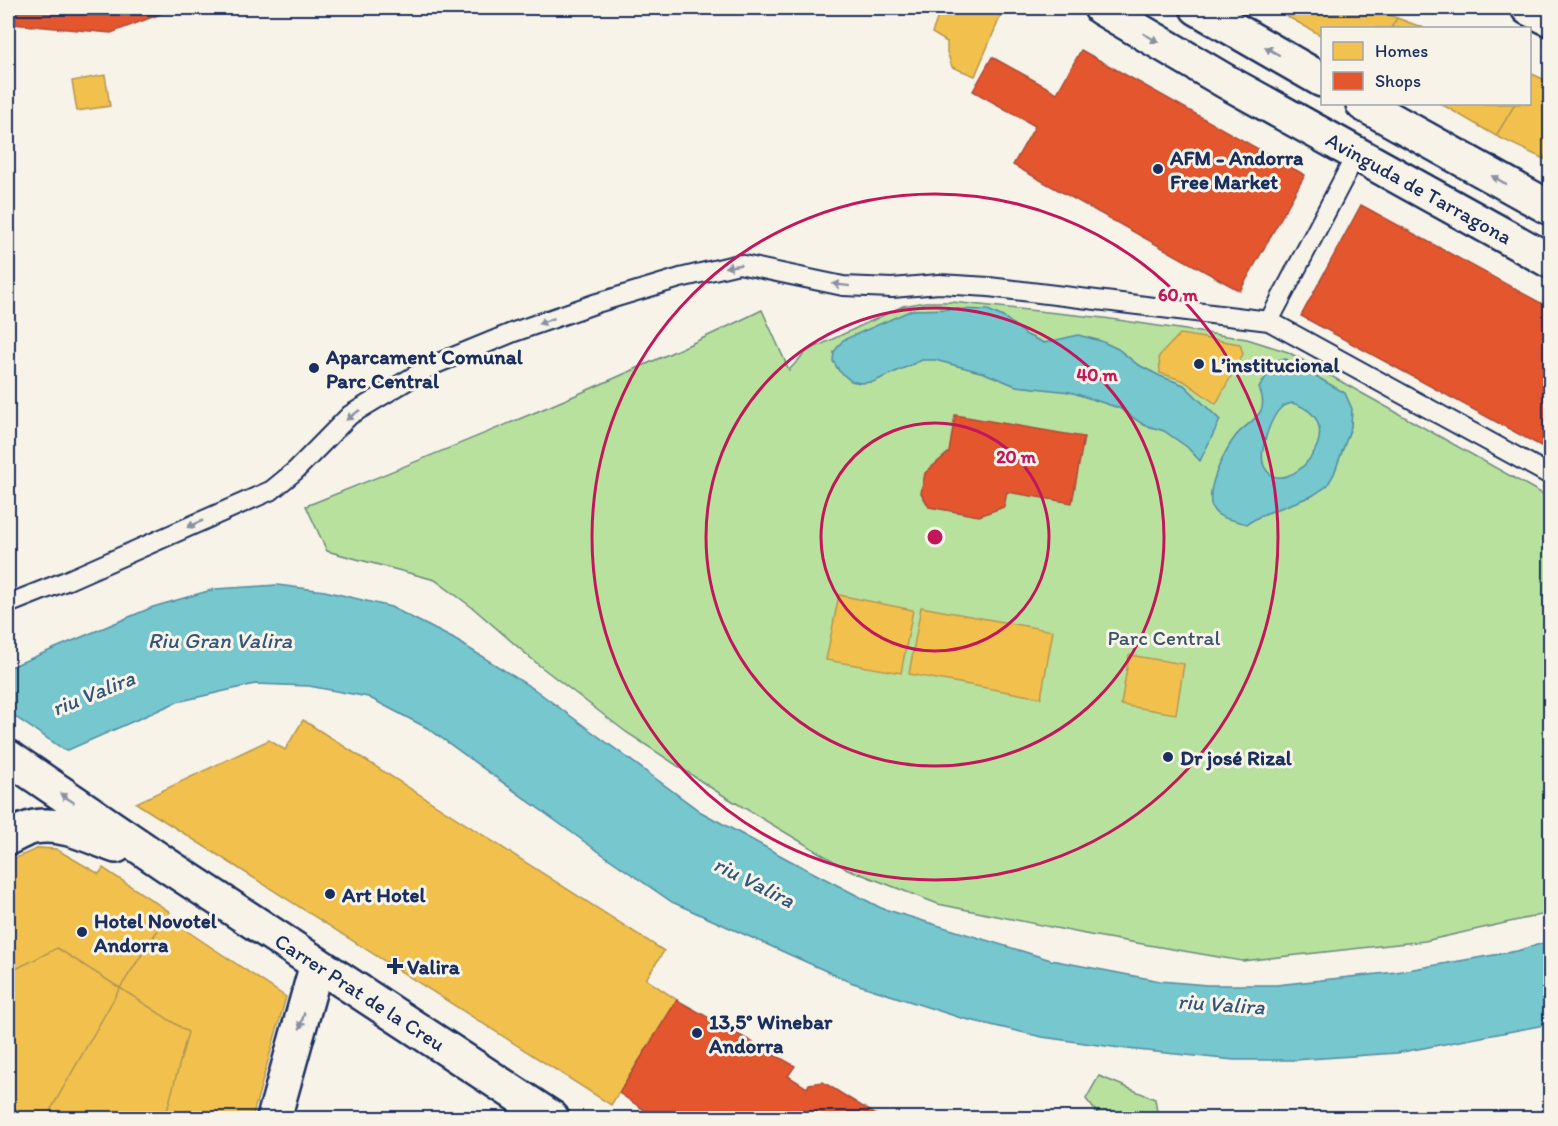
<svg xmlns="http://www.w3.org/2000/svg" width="1558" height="1126" viewBox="0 0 1558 1126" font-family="Itim,sans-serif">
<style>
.green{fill:#b9e19e;stroke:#6a887e;stroke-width:1.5}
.water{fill:#76c7ce;stroke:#528aa1;stroke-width:1.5;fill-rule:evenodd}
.homes{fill:#f2c14e;stroke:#b29553;stroke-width:1.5}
.shops{fill:#e4572e;stroke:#a84b3c;stroke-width:1.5}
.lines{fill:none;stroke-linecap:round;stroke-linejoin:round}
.service-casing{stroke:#1b2f5e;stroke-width:22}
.minor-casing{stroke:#1b2f5e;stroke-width:38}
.primary-casing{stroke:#1b2f5e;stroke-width:38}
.trunk-casing{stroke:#1b2f5e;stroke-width:38}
.service{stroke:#f7f3e8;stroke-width:18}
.minor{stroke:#f7f3e8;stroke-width:33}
.primary{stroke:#f7f3e8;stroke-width:33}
.trunk{stroke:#f7f3e8;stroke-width:33}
.oneway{fill:#8991a3}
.ring{fill:none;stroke:#c2185b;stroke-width:3}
.poi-dot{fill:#1b2f5e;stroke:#f7f3e8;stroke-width:2}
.labels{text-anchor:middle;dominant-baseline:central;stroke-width:6;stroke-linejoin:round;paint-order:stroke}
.poi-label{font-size:21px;font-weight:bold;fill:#1b2f5e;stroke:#f7f3e8;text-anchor:start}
.street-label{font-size:21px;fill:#1b2f5e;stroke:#f7f3e8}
.park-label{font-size:21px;fill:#3b536b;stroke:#f7f3e8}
.water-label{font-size:22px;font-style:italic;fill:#32557a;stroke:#f7f3e8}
.centre{fill:#c2185b;stroke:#f7f3e8;stroke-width:3}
.ring-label{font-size:18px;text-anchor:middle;font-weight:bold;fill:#c2185b;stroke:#f7f3e8;stroke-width:6;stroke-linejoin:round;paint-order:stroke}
</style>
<rect width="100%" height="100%" fill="#f7f3e8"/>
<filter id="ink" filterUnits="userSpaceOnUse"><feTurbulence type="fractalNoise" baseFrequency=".0167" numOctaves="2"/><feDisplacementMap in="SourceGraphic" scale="12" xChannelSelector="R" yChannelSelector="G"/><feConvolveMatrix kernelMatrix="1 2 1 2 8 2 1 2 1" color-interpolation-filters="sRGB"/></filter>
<g filter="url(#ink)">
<path class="green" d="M 926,302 L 952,302 L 1104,318 L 1247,339 L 1288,352 L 1550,498 L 1550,913 L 1425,941 L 1242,961 L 1090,935 L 938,904 L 845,868 L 716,791 L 626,732 L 540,666 L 473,608 L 435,580 L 327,551 L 306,506 C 460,444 613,383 762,310 L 789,370 L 807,351 L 903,306 Z
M 1099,1076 L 1155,1099 L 1158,1118 L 1101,1118 L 1086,1099 Z"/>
<path class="water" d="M 955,309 L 988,310 L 1005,318 L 1027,335 L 1044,343 L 1078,335 L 1101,341 L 1118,349 L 1137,364 L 1160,376 L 1184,385 L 1220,420 L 1200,461 L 1187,447 L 1164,431 L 1144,425 L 1119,408 L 1070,392 L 1016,386 L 984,373 L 935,360 L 922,360 L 873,382 L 860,383 L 851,381 L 839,371 L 833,361 L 834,352 L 843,340 L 912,310 Z
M 1286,359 L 1345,393 L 1352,409 L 1351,427 L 1334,474 L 1327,486 L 1312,496 L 1262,515 L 1247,524 C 1238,521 1223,520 1216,513 C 1200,499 1224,451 1235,437 C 1247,420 1272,417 1259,388 L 1276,360 ZM 1292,403 C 1360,423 1283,507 1264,466 C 1258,452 1271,415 1283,406 C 1286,405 1289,404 1292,403 Z
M 277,585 L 325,591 L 391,607 L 454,639 L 534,689 L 701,812 L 789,860 L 881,908 L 1051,960 L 1160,981 L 1207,985 L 1276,985 L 1396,972 L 1517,951 L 1550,941 L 1550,1024 L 1397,1053 L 1294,1060 L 1234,1060 L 1127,1049 L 1042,1037 L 961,1018 L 853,983 L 672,902 L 589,845 L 429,729 L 368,697 L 309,686 L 255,684 L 177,702 L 66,751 L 8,712 L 8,668 L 153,607 L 215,589 Z"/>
<path class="homes" d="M 941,8 L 1004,8 L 975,76 L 952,67 L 947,52 L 947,42 L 932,33 Z
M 1272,8 L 1373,8 L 1397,18 L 1391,28 L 1322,28 L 1322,36 Z
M 1397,18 L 1424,28 L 1391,28 Z
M 1532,74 L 1550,82 L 1550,148 L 1544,159 L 1496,136 L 1515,104 L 1530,104 L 1530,79 Z
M 105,75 L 110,106 L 77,111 L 72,81 Z
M 1441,104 L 1515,104 L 1496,136 Z
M 1550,148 L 1550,162 L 1544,159 Z
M 1180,334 L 1240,344 L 1243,354 L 1216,404 L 1184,381 L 1160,373 L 1159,356 Z
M 839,595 L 913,610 L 901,673 L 826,660 Z
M 921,607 L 1053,631 L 1041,698 L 909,674 Z
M 1129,655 L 1184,664 L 1176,714 L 1121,705 Z
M 303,720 L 664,951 L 646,979 L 677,1000 L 611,1105 L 136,803 L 269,740 L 285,750 Z
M 39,848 L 56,849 L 99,874 L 103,868 L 170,912 L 120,988 L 57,948 L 8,973 L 8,861 Z
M 166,917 L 286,997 L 252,1118 L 165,1118 L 188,1032 L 120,988 Z
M 57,948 L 120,988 L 46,1118 L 8,1118 L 8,973 Z
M 120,988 L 188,1032 L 165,1118 L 46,1118 Z"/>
<path class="shops" d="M 13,8 L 176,8 L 111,33 L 12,24 Z
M 1081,50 L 1305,175 L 1240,291 L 1013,165 L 1035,126 L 973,91 L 992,57 L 1057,93 Z
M 1361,205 L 1550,308 L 1550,451 L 1301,316 Z
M 955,415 L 1084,437 L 1072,503 L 1007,492 L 1004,507 L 979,516 L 929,507 L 921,493 L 925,473 L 949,452 Z
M 677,1000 L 795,1066 L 788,1076 L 807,1088 L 809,1084 L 823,1082 L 881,1118 L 765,1118 L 761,1116 L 746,1118 L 656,1118 L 619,1093 Z"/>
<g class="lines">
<defs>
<path id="service" d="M 1269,321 L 1357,153
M 8,604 L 66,581 L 272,490 L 295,471 L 350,415 L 431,366 L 514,332 L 597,303 L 680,278 L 739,264 L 843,286 L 892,288 L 939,284 L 989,287 L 1269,321 L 1550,475"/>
<path id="minor" d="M 1528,8 L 1550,19
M 274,1118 L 317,964"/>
<path id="primary" d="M 8,757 L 168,866 L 552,1118
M 8,838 C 16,834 25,829 34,827 C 63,822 89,836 116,846"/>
<path id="trunk" d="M 1101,8 L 1225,81 L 1550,261
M 1197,8 L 1322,80
M 1363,104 L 1550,208"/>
</defs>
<use href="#service" class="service-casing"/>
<use href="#minor" class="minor-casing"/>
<use href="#primary" class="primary-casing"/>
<use href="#trunk" class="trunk-casing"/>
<use href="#service" class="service"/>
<use href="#minor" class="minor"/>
<use href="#primary" class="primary"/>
<use href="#trunk" class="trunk"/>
</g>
<defs><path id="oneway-solid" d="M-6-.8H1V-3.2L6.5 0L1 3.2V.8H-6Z" transform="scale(1.5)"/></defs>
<g class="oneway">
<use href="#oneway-solid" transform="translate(1151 38) rotate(30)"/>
<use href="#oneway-solid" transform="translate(1272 51) rotate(-150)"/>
<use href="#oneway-solid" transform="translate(1499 180) rotate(-151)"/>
<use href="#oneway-solid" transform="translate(733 266) rotate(171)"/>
<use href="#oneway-solid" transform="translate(841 285) rotate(-173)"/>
<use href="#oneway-solid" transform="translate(546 321) rotate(161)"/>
<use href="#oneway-solid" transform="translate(353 415) rotate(144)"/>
<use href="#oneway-solid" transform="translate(195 524) rotate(156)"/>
<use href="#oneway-solid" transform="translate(67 798) rotate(-146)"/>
<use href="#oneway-solid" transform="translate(302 1021) rotate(106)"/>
</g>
</g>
<g class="ring">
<circle cx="935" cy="537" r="114"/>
<circle cx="935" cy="537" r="229"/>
<circle cx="935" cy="537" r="343"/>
</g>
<g class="poi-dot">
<circle cx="1158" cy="169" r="6"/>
<circle cx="1199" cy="364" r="6"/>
<circle cx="314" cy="368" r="6"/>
<circle cx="1168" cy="757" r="6"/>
<circle cx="330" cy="894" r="6"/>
<circle cx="82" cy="932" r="6"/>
<path d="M392 957h6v6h6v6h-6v6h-6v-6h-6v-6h6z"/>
<circle cx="697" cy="1033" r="6"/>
</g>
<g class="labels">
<g class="poi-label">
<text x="1170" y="157">AFM - Andorra<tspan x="1170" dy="24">Free Market</tspan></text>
<text x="326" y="356">Aparcament Comunal<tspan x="326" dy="24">Parc Central</tspan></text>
<text x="1211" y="364">L’institucional</text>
<text x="1180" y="757">Dr josé Rizal</text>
<text x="342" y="894">Art Hotel</text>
<text x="94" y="920">Hotel Novotel<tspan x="94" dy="24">Andorra</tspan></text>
<text x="407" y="966">Valira</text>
<text x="709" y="1021">13,5° Winebar<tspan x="709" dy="24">Andorra</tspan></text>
</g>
<g class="street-label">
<text transform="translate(1419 188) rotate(29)">Avinguda de Tarragona</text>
<text transform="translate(360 992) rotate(33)">Carrer Prat de la Creu</text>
</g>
<g class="park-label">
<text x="1164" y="637">Parc Central</text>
</g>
<g class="water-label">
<text x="220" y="640">Riu Gran Valira</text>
<text transform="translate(93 693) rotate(-22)">riu Valira</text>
<text transform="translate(754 882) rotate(27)">riu Valira</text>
<text transform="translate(1221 1004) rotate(4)">riu Valira</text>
</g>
</g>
<circle cx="935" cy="537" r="9" class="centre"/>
<g class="ring-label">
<text x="1178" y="301">60 m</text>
<text x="1097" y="381">40 m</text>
<text x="1016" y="463">20 m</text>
</g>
<rect width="1558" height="1126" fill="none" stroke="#f7f3e8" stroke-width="30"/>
<rect x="15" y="15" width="1528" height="1096" fill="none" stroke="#1b2f5e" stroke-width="2" filter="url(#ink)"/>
<rect x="1321" y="27" width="210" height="78" fill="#f7f3e8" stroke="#9fa5b1" stroke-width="1.5"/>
<rect x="1333" y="42" width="30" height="18" fill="#f2c14e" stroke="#9fa5b1" stroke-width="1.5"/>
<text x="1375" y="57" font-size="18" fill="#1b2f5e">Homes</text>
<rect x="1333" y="72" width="30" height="18" fill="#e4572e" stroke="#9fa5b1" stroke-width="1.5"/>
<text x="1375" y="87" font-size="18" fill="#1b2f5e">Shops</text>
</svg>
